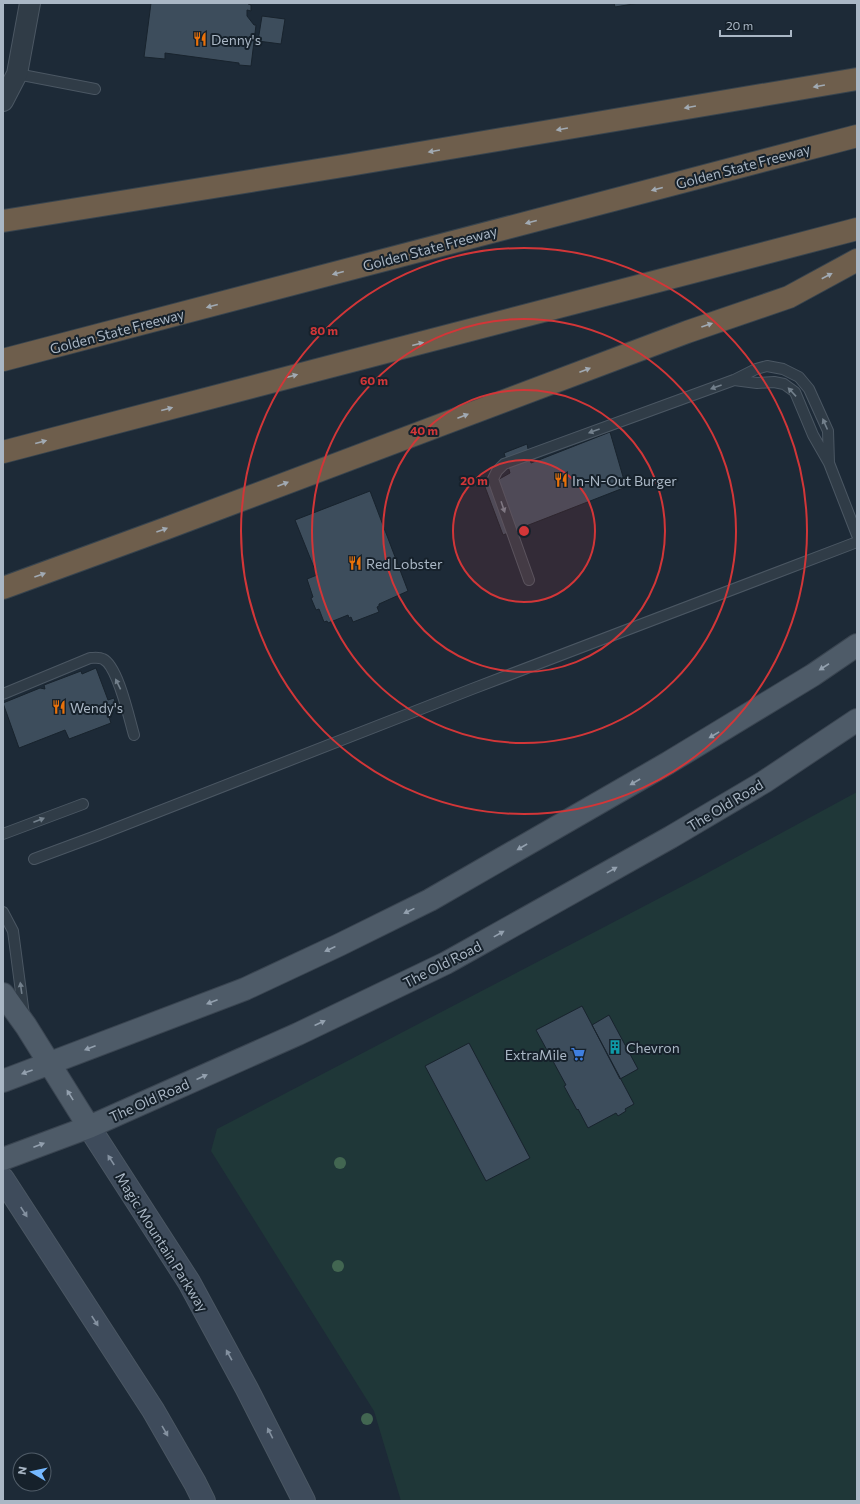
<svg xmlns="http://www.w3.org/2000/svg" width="860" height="1504" viewBox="0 0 860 1504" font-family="Commissioner,sans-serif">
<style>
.green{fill:#1f3738}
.building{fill:#3d4d5c;stroke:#18232d}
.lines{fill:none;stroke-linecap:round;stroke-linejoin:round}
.service-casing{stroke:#4b5763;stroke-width:12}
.minor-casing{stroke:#4b5763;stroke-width:22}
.secondary-casing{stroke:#4b5763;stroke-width:24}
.primary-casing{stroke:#3a4551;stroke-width:24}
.motorway-casing{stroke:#38444e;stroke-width:24}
.service{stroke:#303c47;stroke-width:10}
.minor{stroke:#303c47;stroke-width:20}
.secondary{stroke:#3e4b5b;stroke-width:22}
.primary{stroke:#4e5b68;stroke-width:22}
.motorway{stroke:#6e5e4c;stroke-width:22}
.tree{fill:#426651}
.oneway{fill:#a1aab3}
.oneway2{fill:#73808c}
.oneway3{fill:#93a0ae}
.oneway4{fill:#8491a0}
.ring{fill:none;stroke:#d23638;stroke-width:2}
.labels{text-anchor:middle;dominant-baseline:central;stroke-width:4;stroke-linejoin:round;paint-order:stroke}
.poi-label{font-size:14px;fill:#aab7c5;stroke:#16212b;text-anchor:start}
.street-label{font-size:14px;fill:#aab7c5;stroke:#16212b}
.centre{fill:#d23638;stroke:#16212b;stroke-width:2}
.ring-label{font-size:12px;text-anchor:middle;font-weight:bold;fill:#d23638;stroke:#16212b;stroke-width:4;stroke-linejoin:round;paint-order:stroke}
</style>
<rect width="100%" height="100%" fill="#1d2a37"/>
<path class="green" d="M 857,792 L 857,1501 L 401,1501 L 374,1411 L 211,1151 L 217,1129 L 700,877 Z"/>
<path class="building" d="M 151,3 L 249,3 L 248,4 L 251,5 L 251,11 L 247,10 L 247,16 L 254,25 L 256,25 L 251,66 L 239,65 L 239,63 L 165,53 L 165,59 L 144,57 Z
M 614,3 L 639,3 L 615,7 Z
M 262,16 L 285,19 L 281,44 L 258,41 Z
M 610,432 L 626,487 L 503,535 L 485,487 L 510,473 L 504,453 L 527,444 L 531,463 Z
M 370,491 L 408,591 L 379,604 L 379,606 L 377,607 L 379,612 L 353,622 L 351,617 L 349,618 L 348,615 L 328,623 L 327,621 L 324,622 L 319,609 L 316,610 L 311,598 L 313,597 L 307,579 L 317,575 L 295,520 Z
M 96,668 L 108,700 L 114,698 L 116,705 L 114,706 L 115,708 L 107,711 L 111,723 L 69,739 L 65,730 L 19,748 L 3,703 L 40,688 L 45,689 L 44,685 L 81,671 L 82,674 Z
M 582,1006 L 634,1104 L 625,1109 L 626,1111 L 618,1116 L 616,1113 L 588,1128 L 578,1109 L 577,1110 L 564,1086 L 566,1085 L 536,1030 Z
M 609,1015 L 638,1069 L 620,1079 L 592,1025 Z
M 469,1043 L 530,1158 L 486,1181 L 425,1066 Z"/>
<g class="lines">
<defs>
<path id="service" d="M 17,74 L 95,89
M 734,380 L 757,383 L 774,382 L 784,384 L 795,392 L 813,435 L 829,463 L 857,535
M 529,580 L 493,479 L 497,471 L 504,464 L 734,380 L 756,369 L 767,366 L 783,369 L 799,377 L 809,389 L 828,431 L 829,463
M 3,694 L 90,658 C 94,658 99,657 103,659 C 118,666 129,718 134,735
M 3,834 L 83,804
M 34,859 L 96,836 L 472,689 L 857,542
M 3,912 L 13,931 L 24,1015"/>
<path id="minor" d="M 3,101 L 17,74 L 30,3"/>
<path id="secondary" d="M 89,1127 L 189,1282 L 247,1389 L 304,1501
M 3,1179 L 153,1410 L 195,1483 L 204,1501"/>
<path id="primary" d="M 3,994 L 26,1026 L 89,1127
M 3,1081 L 245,989 L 339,945 L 430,900 L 668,763 L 813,675 L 857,645
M 3,1159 L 89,1127 L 298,1034 L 446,963 L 671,837 L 764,782 L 857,720"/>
<path id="motorway" d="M 3,221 L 349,165 L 857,79
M 3,360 L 857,136
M 3,452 L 857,229
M 3,588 L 167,528 L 687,332 L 789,297 L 857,260"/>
</defs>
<use href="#service" class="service-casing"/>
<use href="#minor" class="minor-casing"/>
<use href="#secondary" class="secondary-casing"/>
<use href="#primary" class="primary-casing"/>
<use href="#motorway" class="motorway-casing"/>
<use href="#service" class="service"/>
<use href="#minor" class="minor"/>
<use href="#secondary" class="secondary"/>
<use href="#primary" class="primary"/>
<use href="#motorway" class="motorway"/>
</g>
<g class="tree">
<circle cx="340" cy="1163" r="6"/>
<circle cx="338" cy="1266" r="6"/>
<circle cx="367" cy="1419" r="6"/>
</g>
<defs><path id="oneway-solid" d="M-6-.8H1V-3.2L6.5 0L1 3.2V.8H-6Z"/></defs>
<g class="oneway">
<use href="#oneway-solid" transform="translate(819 86) rotate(170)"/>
<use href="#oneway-solid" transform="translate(690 107) rotate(170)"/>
<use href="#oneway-solid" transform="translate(562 129) rotate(170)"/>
<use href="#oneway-solid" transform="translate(434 151) rotate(170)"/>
<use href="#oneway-solid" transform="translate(657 189) rotate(165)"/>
<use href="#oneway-solid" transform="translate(531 222) rotate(165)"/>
<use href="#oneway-solid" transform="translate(338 273) rotate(165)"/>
<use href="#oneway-solid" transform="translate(827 276) rotate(-28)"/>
<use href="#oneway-solid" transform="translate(212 306) rotate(165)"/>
<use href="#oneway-solid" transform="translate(707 325) rotate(-19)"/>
<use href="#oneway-solid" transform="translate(418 344) rotate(-15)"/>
<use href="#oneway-solid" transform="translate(585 370) rotate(-21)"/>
<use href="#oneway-solid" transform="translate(292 376) rotate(-15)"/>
<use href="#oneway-solid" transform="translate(167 409) rotate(-15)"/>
<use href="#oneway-solid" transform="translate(463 416) rotate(-21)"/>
<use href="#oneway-solid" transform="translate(41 442) rotate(-15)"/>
<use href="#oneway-solid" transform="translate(283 484) rotate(-21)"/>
<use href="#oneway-solid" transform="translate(162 530) rotate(-20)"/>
<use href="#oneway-solid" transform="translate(40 575) rotate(-20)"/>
</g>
<g class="oneway2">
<use href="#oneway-solid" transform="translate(716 387) rotate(160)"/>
<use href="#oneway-solid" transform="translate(792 392) rotate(-133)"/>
<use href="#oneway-solid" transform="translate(825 424) rotate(-114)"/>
<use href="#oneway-solid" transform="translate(594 431) rotate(160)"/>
<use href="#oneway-solid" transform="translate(503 507) rotate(71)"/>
<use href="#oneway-solid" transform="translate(118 684) rotate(-116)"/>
<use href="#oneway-solid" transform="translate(39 820) rotate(-21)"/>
<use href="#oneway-solid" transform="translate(21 988) rotate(-98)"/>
</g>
<g class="oneway3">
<use href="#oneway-solid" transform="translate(824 667) rotate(147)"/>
<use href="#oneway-solid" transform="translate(714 735) rotate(149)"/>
<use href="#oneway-solid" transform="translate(635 782) rotate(150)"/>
<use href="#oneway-solid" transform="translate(522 847) rotate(150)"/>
<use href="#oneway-solid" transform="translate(612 870) rotate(-29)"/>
<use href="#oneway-solid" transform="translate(409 911) rotate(154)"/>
<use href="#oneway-solid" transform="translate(499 934) rotate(-29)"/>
<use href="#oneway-solid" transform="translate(330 949) rotate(155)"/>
<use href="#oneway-solid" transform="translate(212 1002) rotate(159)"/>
<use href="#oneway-solid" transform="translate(320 1023) rotate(-25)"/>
<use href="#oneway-solid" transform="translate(90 1048) rotate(159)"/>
<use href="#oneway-solid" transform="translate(27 1072) rotate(160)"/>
<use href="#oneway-solid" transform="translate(202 1077) rotate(-24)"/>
<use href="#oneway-solid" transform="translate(70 1095) rotate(-122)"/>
<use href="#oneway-solid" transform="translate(39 1145) rotate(-21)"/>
</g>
<g class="oneway4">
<use href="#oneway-solid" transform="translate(111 1160) rotate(-123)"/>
<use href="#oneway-solid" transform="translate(24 1212) rotate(57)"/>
<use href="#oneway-solid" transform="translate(95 1321) rotate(57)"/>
<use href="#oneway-solid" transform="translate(229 1355) rotate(-119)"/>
<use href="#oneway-solid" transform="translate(165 1431) rotate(60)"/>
<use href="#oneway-solid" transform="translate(270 1433) rotate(-117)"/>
</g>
<circle cx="524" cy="531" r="71" fill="#d23638" fill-opacity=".12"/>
<g class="ring">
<circle cx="524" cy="531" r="71"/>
<circle cx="524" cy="531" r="141"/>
<circle cx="524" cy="531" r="212"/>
<circle cx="524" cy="531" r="283"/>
</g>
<defs>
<symbol id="restaurant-bare" viewBox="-9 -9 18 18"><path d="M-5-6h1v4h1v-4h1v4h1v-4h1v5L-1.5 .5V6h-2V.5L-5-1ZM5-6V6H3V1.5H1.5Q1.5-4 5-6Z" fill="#e8710a" stroke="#16212b" stroke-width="2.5" paint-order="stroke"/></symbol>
<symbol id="building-bare" viewBox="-9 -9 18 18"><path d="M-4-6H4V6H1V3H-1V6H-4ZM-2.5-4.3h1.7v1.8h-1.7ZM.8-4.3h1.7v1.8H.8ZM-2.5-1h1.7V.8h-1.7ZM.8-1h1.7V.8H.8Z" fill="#0f9aa8" stroke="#16212b" stroke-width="2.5" paint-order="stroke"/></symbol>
<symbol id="supermarket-bare" viewBox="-9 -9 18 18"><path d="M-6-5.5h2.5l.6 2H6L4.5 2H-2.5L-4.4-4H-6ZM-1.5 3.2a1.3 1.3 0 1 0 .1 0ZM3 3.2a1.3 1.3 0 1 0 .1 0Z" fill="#3f7fe0" stroke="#16212b" stroke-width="2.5" paint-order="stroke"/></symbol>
</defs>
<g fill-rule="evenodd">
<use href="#restaurant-bare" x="190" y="29" width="20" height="20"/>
<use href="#restaurant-bare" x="551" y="470" width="20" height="20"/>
<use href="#restaurant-bare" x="345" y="553" width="20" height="20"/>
<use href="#restaurant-bare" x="49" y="697" width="20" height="20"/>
<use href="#building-bare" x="605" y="1037" width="20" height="20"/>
<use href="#supermarket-bare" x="568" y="1044" width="20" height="20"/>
</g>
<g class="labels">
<g class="poi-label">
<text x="211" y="39">Denny's</text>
<text x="572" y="480">In-N-Out Burger</text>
<text x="366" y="563">Red Lobster</text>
<text x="70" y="707">Wendy's</text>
<text x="626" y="1047">Chevron</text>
<text x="567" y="1054" text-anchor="end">ExtraMile</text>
</g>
<g class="street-label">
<text transform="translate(743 166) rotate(-15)">Golden State Freeway</text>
<text transform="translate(430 248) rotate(-15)">Golden State Freeway</text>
<text transform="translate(117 331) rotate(-15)">Golden State Freeway</text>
<text transform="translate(725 805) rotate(-31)">The Old Road</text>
<text transform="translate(442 964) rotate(-27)">The Old Road</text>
<text transform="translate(149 1100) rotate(-24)">The Old Road</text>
<text transform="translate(162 1242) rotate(58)">Magic Mountain Parkway</text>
</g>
</g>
<circle cx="524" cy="531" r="6" class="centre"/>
<g class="ring-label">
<text x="324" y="335">80 m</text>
<text x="374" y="385">60 m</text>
<text x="424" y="435">40 m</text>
<text x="474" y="485">20 m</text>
</g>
<rect width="860" height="1504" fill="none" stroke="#aab7c5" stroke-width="8"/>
<g transform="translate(32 1472) rotate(279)"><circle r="19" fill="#16212b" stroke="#515d69"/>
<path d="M0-3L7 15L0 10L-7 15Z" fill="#75b8ff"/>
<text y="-6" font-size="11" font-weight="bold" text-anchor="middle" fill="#aab7c5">N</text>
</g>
<path d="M720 30v6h71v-6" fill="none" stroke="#aab7c5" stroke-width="2"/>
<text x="726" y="30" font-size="12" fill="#aab7c5" stroke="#16212b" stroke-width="3" paint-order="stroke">20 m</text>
</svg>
